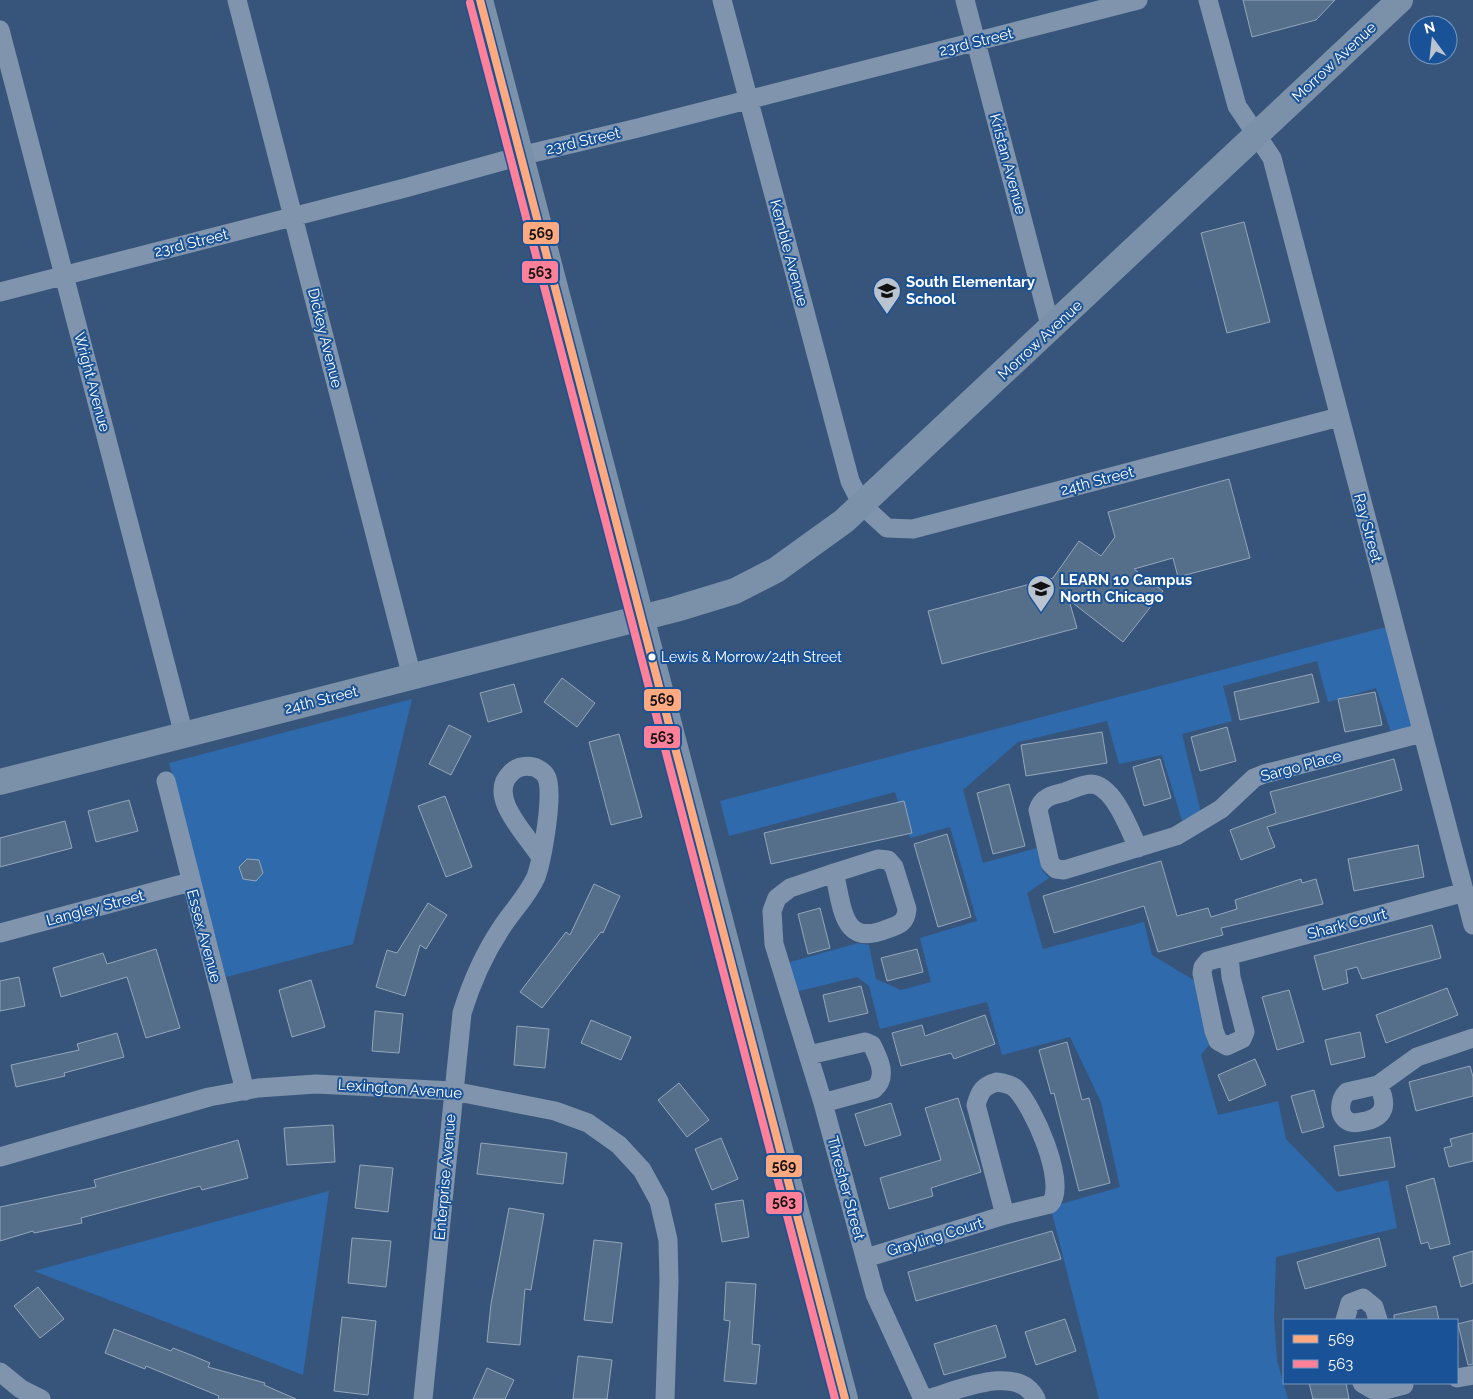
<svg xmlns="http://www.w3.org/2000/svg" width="1473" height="1399" viewBox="0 0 1473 1399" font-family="Raleway,sans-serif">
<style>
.green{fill:#2f6aac}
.building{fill:#556e8a;stroke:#94a6ba}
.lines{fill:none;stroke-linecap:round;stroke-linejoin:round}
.street{stroke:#8095ad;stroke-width:19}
.secondary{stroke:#7b90a9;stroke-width:26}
.bus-1-casing{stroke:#1a5297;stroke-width:11}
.bus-2-casing{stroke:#1a5297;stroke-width:11}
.bus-1{stroke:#ffa980;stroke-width:8}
.bus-2{stroke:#ff8098;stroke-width:8}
.bus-dot{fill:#fff;stroke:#1a5297;stroke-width:2}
.labels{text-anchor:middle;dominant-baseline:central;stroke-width:4;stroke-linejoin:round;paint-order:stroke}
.bus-label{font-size:14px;fill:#fff;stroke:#1a5297;text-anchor:start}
.street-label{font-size:15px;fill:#fff;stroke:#1a5297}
.poi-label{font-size:15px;font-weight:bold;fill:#fff;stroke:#1a5297;text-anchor:start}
.line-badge{stroke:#1a5297;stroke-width:2}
.pale-badge-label{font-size:14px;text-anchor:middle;font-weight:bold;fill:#111}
</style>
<rect width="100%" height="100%" fill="#37557a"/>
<path class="green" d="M 1386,627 L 1413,729 L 1392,735 L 1376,688 L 1328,702 L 1317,661 L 1223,686 L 1232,721 L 1182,734 L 1201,813 L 1183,824 L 1162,755 L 1119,764 L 1107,721 L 1018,742 L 963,790 L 983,863 L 1037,848 L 1043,871 L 1049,878 L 1027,893 L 1043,949 L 1144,922 L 1152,955 L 1197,982 L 1210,1044 L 1201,1055 L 1218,1115 L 1278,1101 L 1286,1139 L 1337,1192 L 1388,1180 L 1397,1228 L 1276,1257 L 1274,1318 L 1277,1360 L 1288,1399 L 1099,1399 L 1052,1213 L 1061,1204 L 1120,1187 L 1101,1102 L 1070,1037 L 1002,1055 L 987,1002 L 880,1029 L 869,986 L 857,977 L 795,992 L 787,963 L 858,943 L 869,945 L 876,979 L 901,990 L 931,982 L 920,938 L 977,921 L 950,827 L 910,838 L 895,792 L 729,836 L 720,801 Z
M 412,699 L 353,944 L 226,977 L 169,763 Z
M 329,1191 L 303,1375 L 34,1271 Z"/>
<path class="building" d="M 1243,0 L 1335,0 L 1316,20 L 1252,37 Z
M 1244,222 L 1270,322 L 1227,333 L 1201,233 Z
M 1229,479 L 1250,558 L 1178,577 L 1173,558 L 1134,569 L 1163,591 L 1123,642 L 1069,600 L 1077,628 L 942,664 L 928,611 L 1053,578 L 1079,541 L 1101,556 L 1115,537 L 1108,512 Z
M 1312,674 L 1319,702 L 1240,720 L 1234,692 Z
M 562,678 L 595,703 L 577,727 L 544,702 Z
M 514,684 L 522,712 L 488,722 L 480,693 Z
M 1375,692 L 1382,725 L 1345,732 L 1338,699 Z
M 449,725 L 471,736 L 451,775 L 429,764 Z
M 1227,727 L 1236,761 L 1200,771 L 1191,737 Z
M 1102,732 L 1107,763 L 1026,776 L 1021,745 Z
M 619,734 L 642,817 L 611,825 L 589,742 Z
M 1160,759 L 1171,798 L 1144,806 L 1133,767 Z
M 1394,759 L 1402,790 L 1267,827 L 1275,847 L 1241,860 L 1230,830 L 1276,813 L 1270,792 Z
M 1009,784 L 1025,846 L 993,854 L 977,793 Z
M 445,796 L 472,867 L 446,877 L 418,806 Z
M 129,800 L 138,831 L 96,842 L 88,811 Z
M 904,801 L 912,833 L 771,864 L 764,833 Z
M 65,821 L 72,848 L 0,867 L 0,838 Z
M 947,834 L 971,917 L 938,927 L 914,844 Z
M 1418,845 L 1424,877 L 1354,891 L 1348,859 Z
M 247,859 L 259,860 L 263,873 L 256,881 L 243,879 L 239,867 Z
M 1161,861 L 1177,916 L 1208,908 L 1211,917 L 1237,909 L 1235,900 L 1301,879 L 1302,883 L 1316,879 L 1323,904 L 1221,928 L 1223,935 L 1158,952 L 1144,906 L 1054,933 L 1043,896 Z
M 594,884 L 620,896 L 603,933 L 601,932 L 542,1008 L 520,992 L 566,932 L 570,935 Z
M 428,903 L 447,915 L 426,949 L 420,945 L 405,996 L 376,987 L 387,950 L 397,953 Z
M 820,908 L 830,948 L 808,954 L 798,914 Z
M 1432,925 L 1441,958 L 1362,979 L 1357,967 L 1346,970 L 1348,983 L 1323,990 L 1314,956 Z
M 156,949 L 180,1028 L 146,1038 L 127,977 L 61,997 L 53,968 L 103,953 L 107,964 Z
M 917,949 L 923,972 L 887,981 L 881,958 Z
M 19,977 L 25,1006 L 0,1011 L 0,981 Z
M 311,980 L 325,1027 L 292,1037 L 279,990 Z
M 861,986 L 868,1013 L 829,1022 L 823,995 Z
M 1447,988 L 1458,1015 L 1386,1043 L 1376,1015 Z
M 1289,990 L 1304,1042 L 1277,1050 L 1262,997 Z
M 375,1011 L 403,1014 L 399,1053 L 372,1051 Z
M 985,1015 L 995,1044 L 954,1059 L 951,1053 L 901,1066 L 892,1033 L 922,1025 L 925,1036 Z
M 591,1020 L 631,1037 L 621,1060 L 581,1043 Z
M 517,1026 L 549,1029 L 545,1068 L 514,1065 Z
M 1360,1032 L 1365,1057 L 1331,1065 L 1325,1040 Z
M 117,1033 L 124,1057 L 64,1073 L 65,1076 L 16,1087 L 11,1065 L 79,1050 L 77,1044 Z
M 1067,1042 L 1082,1100 L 1089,1098 L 1110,1183 L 1079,1191 L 1054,1093 L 1051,1094 L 1039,1050 Z
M 1255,1059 L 1266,1085 L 1229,1101 L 1218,1075 Z
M 1470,1066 L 1473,1077 L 1473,1096 L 1416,1111 L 1409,1082 Z
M 679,1083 L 709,1120 L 687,1137 L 658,1100 Z
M 1314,1090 L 1324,1127 L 1302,1133 L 1291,1096 Z
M 958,1098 L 981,1172 L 931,1188 L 933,1196 L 889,1209 L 880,1178 L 941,1160 L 925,1108 Z
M 891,1103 L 901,1135 L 865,1146 L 855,1114 Z
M 333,1125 L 335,1162 L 287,1165 L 284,1128 Z
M 1473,1133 L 1473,1161 L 1449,1167 L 1444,1148 L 1452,1146 L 1450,1139 Z
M 1390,1137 L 1395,1167 L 1339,1176 L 1334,1146 Z
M 721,1138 L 738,1179 L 712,1190 L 695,1149 Z
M 238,1140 L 248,1178 L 202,1190 L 200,1186 L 81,1218 L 82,1223 L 34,1233 L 33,1231 L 0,1241 L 0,1207 L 96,1187 L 94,1180 Z
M 481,1143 L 567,1153 L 563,1184 L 477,1174 Z
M 360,1165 L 393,1168 L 388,1212 L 355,1208 Z
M 1434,1178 L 1450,1244 L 1430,1249 L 1428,1242 L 1421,1244 L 1406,1186 Z
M 743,1200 L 749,1237 L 722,1242 L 715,1204 Z
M 509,1208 L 544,1214 L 531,1290 L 525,1289 L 520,1345 L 487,1342 L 491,1304 Z
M 1052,1231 L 1061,1259 L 916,1301 L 908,1272 Z
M 352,1238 L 391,1241 L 386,1287 L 348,1283 Z
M 1379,1238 L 1386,1266 L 1305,1289 L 1297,1262 Z
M 594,1240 L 622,1243 L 612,1323 L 584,1320 Z
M 1473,1251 L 1473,1283 L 1461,1287 L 1453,1257 Z
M 726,1282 L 756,1284 L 752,1344 L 760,1345 L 756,1384 L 724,1381 L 730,1321 L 724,1320 Z
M 38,1287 L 64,1319 L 40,1338 L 14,1306 Z
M 1436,1306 L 1439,1320 L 1394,1320 L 1394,1315 Z
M 342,1317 L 376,1321 L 368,1395 L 334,1391 Z
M 1065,1319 L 1076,1351 L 1036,1365 L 1025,1332 Z
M 1473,1320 L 1473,1364 L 1468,1365 L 1458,1324 Z
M 996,1325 L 1006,1357 L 944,1375 L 934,1344 Z
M 114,1329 L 171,1351 L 173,1348 L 191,1355 L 210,1363 L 208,1367 L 265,1383 L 264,1385 L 296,1399 L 218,1399 L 219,1396 L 146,1366 L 145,1369 L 105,1353 Z
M 578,1356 L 612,1360 L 607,1399 L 573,1399 Z
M 487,1368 L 514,1380 L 505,1399 L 473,1399 Z
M 1309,1383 L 1346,1383 L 1349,1399 L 1313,1399 Z"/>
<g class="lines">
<path class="street" d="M 237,0 L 412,677
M 722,0 L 850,481 L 862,505 L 887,528 L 913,529 L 1339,417
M 965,0 L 1051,329
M 1208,0 L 1237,106 L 1272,158 L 1473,925
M 0,30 L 184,735
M 0,292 L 405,188 L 520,156 L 638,128 L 1138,0
M 166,781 L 245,1091
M 1138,848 C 1130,831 1114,785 1091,784 C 1083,784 1073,789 1065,792 C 1052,795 1042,797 1038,810 L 1050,863 L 1056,869 L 1064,870 L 1176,836 L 1221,809 L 1254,778 L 1264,774 L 1422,733
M 834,873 L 878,859 L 888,860 L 894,867 L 907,909 C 906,923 899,925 887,929 C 841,948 843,906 834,873 L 790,888 L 777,898 L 772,911 L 774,944 L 823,1103 L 875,1294 L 923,1399
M 0,933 L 190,882
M 1229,956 L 1231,977 L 1245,1032 L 1242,1039 L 1227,1046 L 1218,1041 L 1214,1031 L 1202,973 L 1203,967 L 1208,961 L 1465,892
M 809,1055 L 865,1042 L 872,1045 C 879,1059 888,1077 874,1089 L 823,1103
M 997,1082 C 1003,1083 1010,1084 1015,1088 C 1033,1105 1068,1184 1050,1204 L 1005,1215 L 976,1105 C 980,1091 983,1086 997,1082 Z
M 1378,1085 C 1387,1102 1387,1116 1366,1121 C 1361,1122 1355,1124 1350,1122 C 1337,1117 1339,1100 1347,1092 L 1378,1085 L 1417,1057 L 1473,1038
M 0,1157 L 209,1097 L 258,1088 L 316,1084 L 453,1091 L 555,1111 L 588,1123 L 619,1145 L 642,1170 L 659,1201 L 668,1240 L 669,1281 L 665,1399
M 866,1258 L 1005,1215
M 1345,1320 L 1350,1303 L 1363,1298 L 1374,1307 L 1378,1320
M 0,1372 L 21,1389 L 41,1399
M 1457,1378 L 1473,1375
M 1362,1383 L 1377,1392 L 1404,1385 L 1403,1383
M 423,1399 L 462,1013 C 471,984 483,956 500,930 C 511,912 527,897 536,877 C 542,860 555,790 546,776 C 544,772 537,768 534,767 C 524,765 516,767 510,774 C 487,797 527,835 540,856
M 927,1399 C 957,1391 1018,1362 1036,1399"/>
<path class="secondary" d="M 480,0 L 845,1399
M 0,782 L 676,609 L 735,591 L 776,570 L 844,521 L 1400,0"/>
<defs>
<path id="bus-1" d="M 480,0 L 845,1399"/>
<path id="bus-2" d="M 470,3 L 835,1399"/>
</defs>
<use href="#bus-1" class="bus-1-casing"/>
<use href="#bus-2" class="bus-2-casing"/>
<use href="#bus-1" class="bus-1"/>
<use href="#bus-2" class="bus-2"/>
</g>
<defs>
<symbol id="school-pin" viewBox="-11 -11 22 30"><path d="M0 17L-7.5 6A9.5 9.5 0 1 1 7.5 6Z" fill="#b9c4d0" stroke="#1a5297"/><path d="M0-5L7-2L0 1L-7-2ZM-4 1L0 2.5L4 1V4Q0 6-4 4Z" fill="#111"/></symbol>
</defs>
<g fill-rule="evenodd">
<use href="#school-pin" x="871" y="275" width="32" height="43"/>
<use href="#school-pin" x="1025" y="573" width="32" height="43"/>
</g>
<circle class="bus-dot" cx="652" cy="657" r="4.5"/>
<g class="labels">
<g class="bus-label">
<text x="661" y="657">Lewis &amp; Morrow/24th Street</text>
</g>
<g class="street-label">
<text transform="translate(976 42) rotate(-14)">23rd Street</text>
<text transform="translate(1334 62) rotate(-43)">Morrow Avenue</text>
<text transform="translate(583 141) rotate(-13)">23rd Street</text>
<text transform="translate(1008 164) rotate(75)">Kristan Avenue</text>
<text transform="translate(191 243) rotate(-14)">23rd Street</text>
<text transform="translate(789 253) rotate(75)">Kemble Avenue</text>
<text transform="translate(325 338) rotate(76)">Dickey Avenue</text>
<text transform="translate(1040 340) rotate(-43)">Morrow Avenue</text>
<text transform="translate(92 382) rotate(75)">Wright Avenue</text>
<text transform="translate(1097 481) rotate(-15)">24th Street</text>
<text transform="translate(1368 528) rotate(75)">Ray Street</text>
<text transform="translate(321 700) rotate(-14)">24th Street</text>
<text transform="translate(1301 766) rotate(-15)">Sargo Place</text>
<text transform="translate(95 908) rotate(-15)">Langley Street</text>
<text transform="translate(1347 924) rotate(-15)">Shark Court</text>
<text transform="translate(204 936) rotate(75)">Essex Avenue</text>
<text transform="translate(400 1089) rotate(4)">Lexington Avenue</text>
<text transform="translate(445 1177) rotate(-85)">Enterprise Avenue</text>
<text transform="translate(846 1188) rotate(75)">Thresher Street</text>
<text transform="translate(935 1237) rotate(-17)">Grayling Court</text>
</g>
<g class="poi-label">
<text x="906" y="282">South Elementary<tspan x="906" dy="17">School</tspan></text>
<text x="1060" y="580">LEARN 10 Campus<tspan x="1060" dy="17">North Chicago</tspan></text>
</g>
</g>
<g class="line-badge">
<rect x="522" y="221" width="38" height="24" rx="5" fill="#ffa980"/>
<rect x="521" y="260" width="38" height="24" rx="5" fill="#ff8098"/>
<rect x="643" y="688" width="39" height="24" rx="5" fill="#ffa980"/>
<rect x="643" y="725" width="38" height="24" rx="5" fill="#ff8098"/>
<rect x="765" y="1154" width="38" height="24" rx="5" fill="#ffa980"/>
<rect x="765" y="1191" width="38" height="24" rx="5" fill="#ff8098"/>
</g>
<g class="pale-badge-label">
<text x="541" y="238">569</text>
<text x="540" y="277">563</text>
<text x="662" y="704">569</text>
<text x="662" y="742">563</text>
<text x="784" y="1171">569</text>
<text x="784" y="1207">563</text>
</g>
<rect x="1283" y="1319" width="175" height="65" fill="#1a5297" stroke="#7697c1"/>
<rect x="1293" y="1335" width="25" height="8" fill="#ffa980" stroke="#7697c1"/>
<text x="1328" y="1344" font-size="15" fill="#ffffff">569</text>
<rect x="1293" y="1360" width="25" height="8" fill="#ff8098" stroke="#7697c1"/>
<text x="1328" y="1369" font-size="15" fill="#ffffff">563</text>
<g transform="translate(1433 40) rotate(345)"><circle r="24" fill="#1a5297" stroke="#7697c1"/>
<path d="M0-4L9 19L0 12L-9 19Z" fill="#b9c4d0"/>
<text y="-8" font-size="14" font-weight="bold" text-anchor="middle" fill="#ffffff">N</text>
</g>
</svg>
